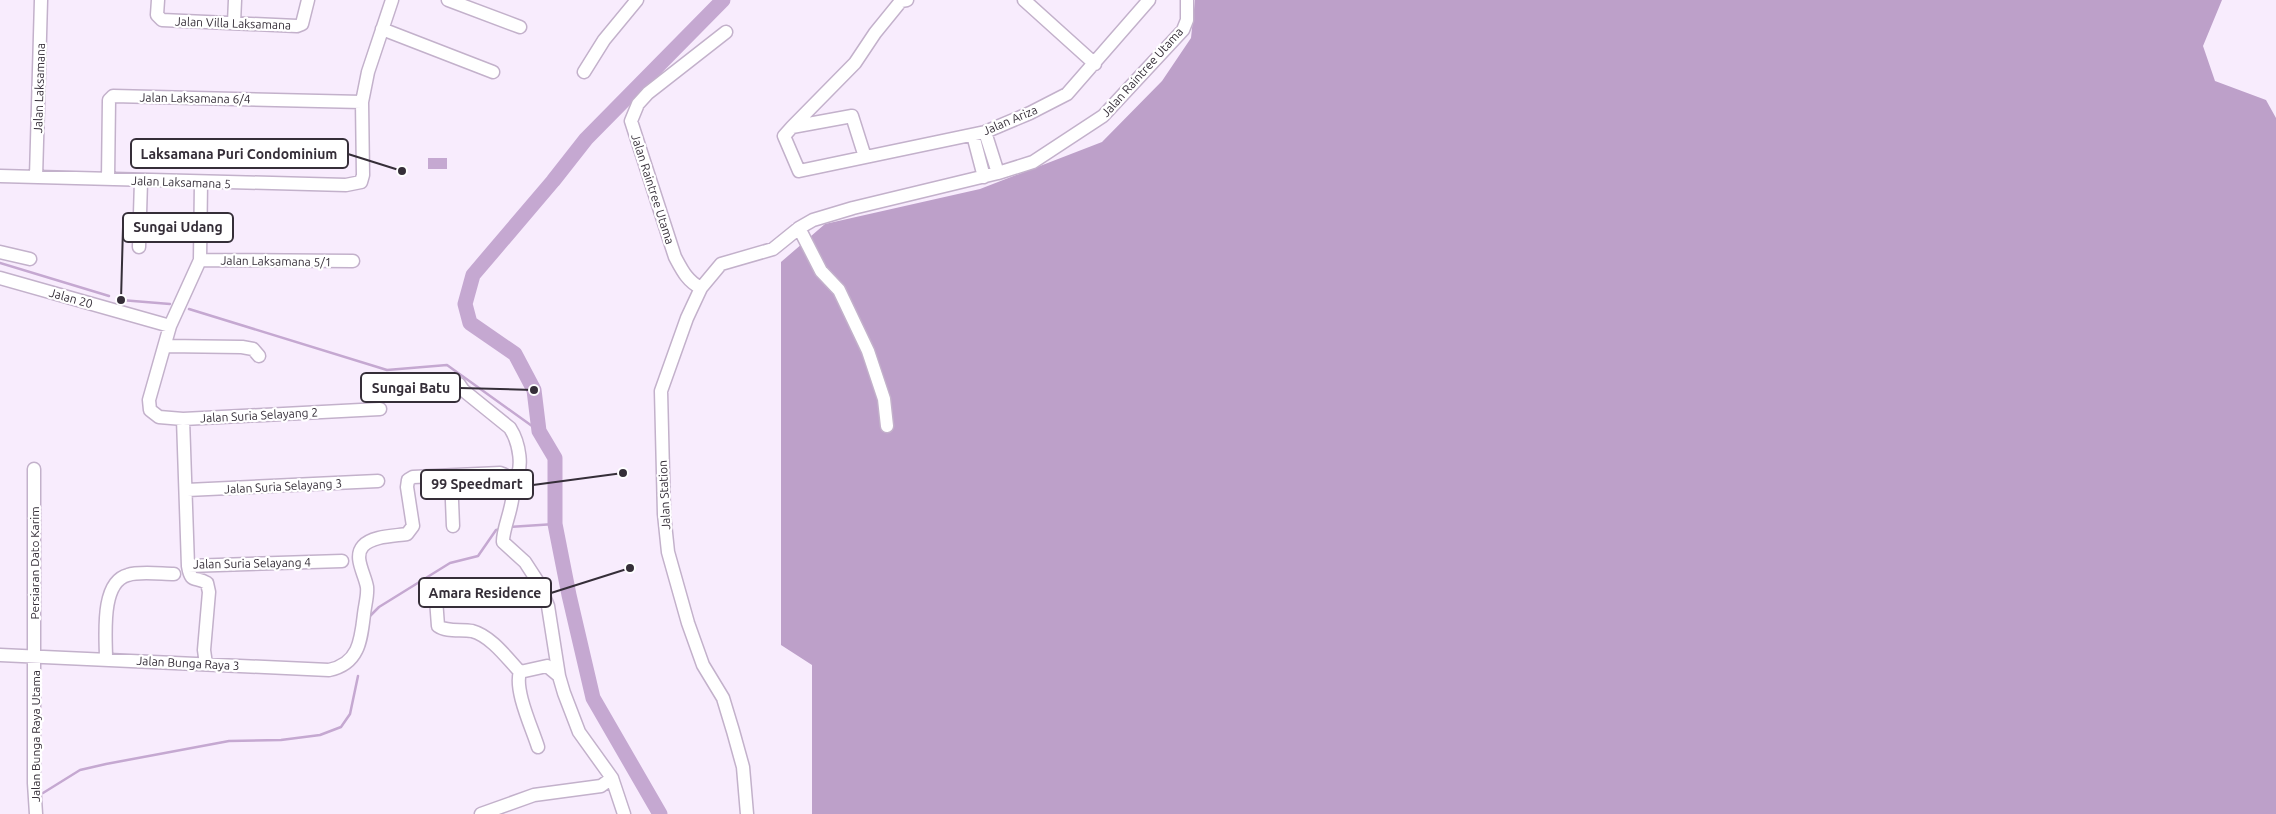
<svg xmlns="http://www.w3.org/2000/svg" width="2276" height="814" viewBox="0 0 2276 814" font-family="Ubuntu,sans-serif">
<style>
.forest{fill:#bda0c9}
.water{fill:#c5a8d1}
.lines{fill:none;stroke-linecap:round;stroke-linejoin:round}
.stream{stroke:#c5a8d1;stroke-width:2.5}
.river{stroke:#c5a8d1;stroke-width:15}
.minor-casing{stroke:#c3b1cb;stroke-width:15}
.minor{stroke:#fff;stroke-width:12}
.labels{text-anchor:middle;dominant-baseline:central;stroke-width:4.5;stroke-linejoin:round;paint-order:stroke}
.street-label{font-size:12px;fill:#352e38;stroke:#fff}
.leader{fill:none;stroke:#352e38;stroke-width:2}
.callout-dot{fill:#352e38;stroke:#fff;stroke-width:2}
.callout{fill:#fff;stroke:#352e38;stroke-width:2}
.callout-label{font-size:14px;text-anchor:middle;font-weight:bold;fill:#352e38}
</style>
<rect width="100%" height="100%" fill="#f8ecfd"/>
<path class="forest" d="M 1195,0 L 2222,0 L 2203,46 L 2215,81 L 2266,100 L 2276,118 L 2276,814 L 812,814 L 812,665 L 781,645 L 781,262 L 825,224 L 980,189 L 1102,142 L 1162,81 L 1191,38 Z"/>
<path class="water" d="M 428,158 L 447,158 L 447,169 L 428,169 Z"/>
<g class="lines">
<path class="stream" d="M 0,263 L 109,296
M 121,300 L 170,304
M 189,309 L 387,370 L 447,365 L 539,431
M 509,527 L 555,524
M 368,618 L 379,607 L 450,563 L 478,556 L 496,530 L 501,529
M 43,793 L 80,770 L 106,764 L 229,741 L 281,740 L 320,735 L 341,727 L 350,714 L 358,676"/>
<path class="river" d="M 660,814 L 593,698 L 569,595 L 555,524 L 555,458 L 539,431 L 534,390 L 515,354 L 470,323 L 465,304 L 473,275 L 553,181 L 586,139 L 723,0"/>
<defs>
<path id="minor" d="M 158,0 L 157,15 L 162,20 L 297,26 L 302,24 L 308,0
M 448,0 L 520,27
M 1024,0 L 1095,64
M 234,23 L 235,0
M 382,29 L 493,72
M 584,72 L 604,40 L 637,0
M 792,127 L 855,63 L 875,33 L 901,1 L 907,0
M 985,132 L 998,173
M 973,135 L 984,177
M 865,157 L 852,116 L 792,127 L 784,136 L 799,171 L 985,132 L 1030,113 L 1067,94 L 1149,0
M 0,176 L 346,185 L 361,182 L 363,175 L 362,102 L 368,72 L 392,0
M 36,177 L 41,0
M 108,179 L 109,100 L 113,96 L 362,102
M 201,182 L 200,260 L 170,326 L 149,400 L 150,410 L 159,417 L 183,419 L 380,409
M 799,228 L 821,271 L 839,290 L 868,351 L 884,399 L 887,426
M 139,247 L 141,181
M 0,252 L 30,259
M 200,260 L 353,261
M 0,278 L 170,326
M 701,288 C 687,281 682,270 675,257 L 631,121 L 638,104 L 648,93 L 726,32
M 165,346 L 242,347 L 253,349 L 259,356
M 459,384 L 463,390 L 510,428 C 519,442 525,470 513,482
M 183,419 L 188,566 L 342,561
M 34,469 L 34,783 L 36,814
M 451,476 L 453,526
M 187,490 L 378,481
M 188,566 C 191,584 195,576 207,583 L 209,592 L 204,650 L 206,664
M 436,599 L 438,626 C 446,632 462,629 472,631 C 491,636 507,658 520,672 L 547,666 L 559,676
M 0,655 L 329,670 C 359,664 361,640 364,614 C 365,605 368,595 367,587 C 365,574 353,557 363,546 C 372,536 394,536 407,534 L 413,526 L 407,487 L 408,480 L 413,477 L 500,473 C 528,481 502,523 503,542 L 525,562 L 538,582 L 548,606 L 559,676 L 564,693 L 579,732 L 612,778 L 624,814
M 106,659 C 106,637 100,582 128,575 C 139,571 162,574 174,574
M 520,672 C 514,690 532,728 538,747
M 481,814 L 534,795 L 601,786 L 612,778
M 747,814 L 743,767 L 733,731 L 723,698 L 703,665 L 688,623 L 668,552 L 664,514 L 661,391 L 687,318 L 701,288 L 721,264 L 773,249 L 799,228 L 813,220 L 853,208 L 998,173 L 1033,162 L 1103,116 L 1183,30 L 1187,20 L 1187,0"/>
</defs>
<use href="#minor" class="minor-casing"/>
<use href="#minor" class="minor"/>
</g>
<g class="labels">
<g class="street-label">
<text transform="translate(233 23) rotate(2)">Jalan Villa Laksamana</text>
<text transform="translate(1142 72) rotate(-48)">Jalan Raintree Utama</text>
<text transform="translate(39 88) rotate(-88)">Jalan Laksamana</text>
<text transform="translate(195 98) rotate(1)">Jalan Laksamana 6/4</text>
<text transform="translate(1010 120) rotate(-23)">Jalan Ariza</text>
<text transform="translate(181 182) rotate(2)">Jalan Laksamana 5</text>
<text transform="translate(653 189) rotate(72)">Jalan Raintree Utama</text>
<text transform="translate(276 261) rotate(1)">Jalan Laksamana 5/1</text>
<text transform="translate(71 298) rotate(16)">Jalan 20</text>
<text transform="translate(259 415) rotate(-3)">Jalan Suria Selayang 2</text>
<text transform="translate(283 486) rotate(-3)">Jalan Suria Selayang 3</text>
<text transform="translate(664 495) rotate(-93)">Jalan Station</text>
<text transform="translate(34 563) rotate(-90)">Persiaran Dato Karim</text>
<text transform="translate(252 563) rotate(-1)">Jalan Suria Selayang 4</text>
<text transform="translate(188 663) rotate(3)">Jalan Bunga Raya 3</text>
<text transform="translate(35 736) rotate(-90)">Jalan Bunga Raya Utama</text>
</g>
</g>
<path class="leader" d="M402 171L348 154M121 300L123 227M534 390L460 388M623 473L533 485M630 568L551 593"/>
<g class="callout-dot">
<circle cx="402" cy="171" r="5"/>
<circle cx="121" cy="300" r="5"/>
<circle cx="534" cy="390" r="5"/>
<circle cx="623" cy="473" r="5"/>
<circle cx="630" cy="568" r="5"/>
</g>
<g class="callout">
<rect x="131" y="139" width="217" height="29" rx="5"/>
<rect x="123" y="213" width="110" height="29" rx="5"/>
<rect x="361" y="373" width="99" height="29" rx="5"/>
<rect x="421" y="470" width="112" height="29" rx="5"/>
<rect x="419" y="578" width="132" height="29" rx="5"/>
</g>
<g class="callout-label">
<text x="239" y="159">Laksamana Puri Condominium</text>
<text x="178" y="232">Sungai Udang</text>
<text x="411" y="393">Sungai Batu</text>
<text x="477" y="489">99 Speedmart</text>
<text x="485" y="598">Amara Residence</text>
</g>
</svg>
